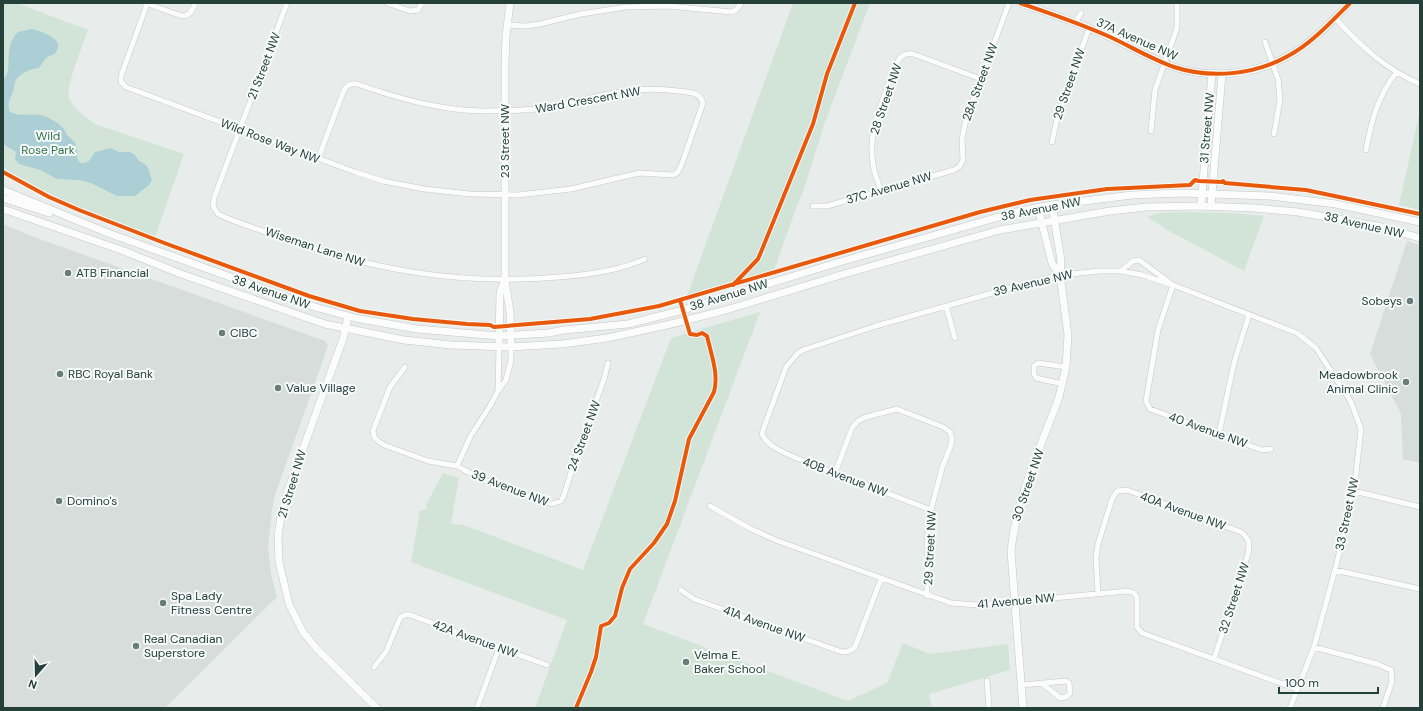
<svg xmlns="http://www.w3.org/2000/svg" width="1423" height="711" viewBox="0 0 1423 711" font-family="'DM Sans',sans-serif">
<style>
.built{fill:#d6ddda}
.green{fill:#d2e4d8}
.water{fill:#accfd6}
.lines{fill:none;stroke-linecap:round;stroke-linejoin:round}
.minor-casing{stroke:#c5c9c7;stroke-width:6}
.tertiary-casing{stroke:#c5c9c7;stroke-width:8}
.secondary-casing{stroke:#c4c9c7;stroke-width:8}
.minor{stroke:#fcfcfc;stroke-width:5}
.tertiary{stroke:#fcfcfc;stroke-width:7}
.secondary{stroke:#fcfcfc;stroke-width:7}
.cycleway-casing{stroke:#f6faf8;stroke-width:6}
.cycleway{stroke:#e8590c;stroke-width:4}
.poi-dot{fill:#697c77;stroke:#f6faf8;stroke-width:1.5}
.labels{text-anchor:middle;dominant-baseline:central;stroke-width:4;stroke-linejoin:round;paint-order:stroke}
.street-label{font-size:12px;fill:#253f39;stroke:#f6faf8}
.park-label{font-size:12px;fill:#32734e;stroke:#f6faf8}
.poi-label{font-size:12px;fill:#253f39;stroke:#f6faf8;text-anchor:start}
</style>
<rect width="100%" height="100%" fill="#e8ecea"/>
<path class="built" d="M 3,224 L 34,237 L 325,341 L 328,346 L 275,495 L 272,510 L 268,548 L 271,574 L 277,597 L 165,708 L 3,708 Z
M 1407,241 L 1420,245 L 1420,463 L 1403,459 L 1401,414 L 1370,354 Z"/>
<path class="green" d="M 3,3 L 17,3 L 88,30 C 84,43 65,87 69,98 C 73,109 86,117 95,124 L 184,154 L 155,237 L 56,198 L 3,170 Z
M 793,3 L 870,3 L 825,122 L 802,195 L 796,208 L 774,271 L 687,296 Z
M 1420,111 L 1420,210 L 1399,205 Z
M 1180,212 L 1231,213 L 1264,216 L 1244,271 L 1173,233 L 1147,217 L 1159,213 Z
M 760,312 L 643,624 L 848,701 L 887,683 L 903,643 L 930,654 L 1008,644 L 1010,670 L 929,694 L 932,708 L 535,708 L 567,620 L 411,562 L 420,511 L 427,509 L 426,505 L 443,473 L 459,478 L 451,523 L 458,525 L 461,524 L 583,570 L 671,338 Z"/>
<path class="water" d="M 31,29 C 41,31 66,39 56,52 C 54,56 49,55 46,58 C 43,61 42,65 39,68 C 30,69 19,73 15,82 C 14,86 14,90 12,94 C 9,101 7,104 10,112 C 20,117 31,113 41,115 C 48,117 58,122 63,128 C 65,130 66,134 68,136 C 71,139 75,141 76,145 C 78,152 75,157 80,163 L 85,163 L 89,161 L 95,152 L 111,148 L 119,152 L 130,152 L 135,155 L 139,161 L 145,164 L 148,168 L 152,180 L 149,185 L 135,196 L 117,196 L 91,183 L 79,180 L 57,179 L 40,170 L 19,164 L 15,159 L 16,152 L 3,144 L 3,80 C 15,68 1,50 18,32 Z"/>
<g class="lines">
<defs>
<path id="minor" d="M 145,3 L 182,16 C 190,16 193,10 195,3
M 287,3 L 214,198 L 213,206 L 218,214 C 234,222 252,227 269,233 C 365,269 457,286 559,277 C 588,275 618,271 645,259
M 387,3 L 410,11 L 418,10 L 422,3
M 147,4 L 121,76 L 121,82 L 126,87 L 355,172 L 383,181 L 424,189 L 470,194 L 518,195 L 571,189 L 639,173 L 673,175 L 677,173 L 681,166 L 703,103 C 700,92 688,92 678,91 C 655,88 632,89 609,94 C 587,98 566,105 544,108 C 523,111 502,111 481,111 C 438,110 397,98 357,84 C 351,83 347,85 344,90 L 318,159
M 1335,18 C 1361,46 1385,69 1420,84
M 1075,23 L 1081,13
M 507,25 L 526,26 L 540,24 L 581,14 L 626,7 L 668,6 L 732,12 L 737,9 L 741,3
M 1265,42 L 1278,79 L 1280,100 L 1274,134
M 1151,131 L 1155,90 L 1177,28 L 1177,3
M 1052,142 L 1057,119 L 1089,28
M 1366,150 C 1371,122 1378,96 1396,73
M 881,191 C 878,182 874,173 873,164 C 867,129 885,95 897,63 C 900,56 904,53 913,54 L 981,79
M 813,206 L 827,206 L 954,170 L 960,166 L 963,160 L 962,139 L 966,119 L 1009,3
M 1121,271 L 1133,261 L 1139,260 L 1173,285 L 1158,330 L 1146,401 L 1150,409 L 1262,450 L 1271,449
M 946,306 L 955,338
M 405,367 L 390,387 L 374,428 L 373,431 L 374,437 L 378,441 L 384,445 L 428,461 L 457,466 L 481,479 L 552,504 L 561,501 L 564,495 L 573,466 L 604,379 L 608,363
M 1321,375 L 1331,370
M 1063,384 L 1036,378 L 1034,374 L 1034,366 L 1038,363 L 1066,367
M 498,390 L 499,347
M 1219,434 L 1234,363 L 1249,315
M 457,466 L 470,437 L 490,406 L 498,391 L 506,380 L 511,361 L 511,347
M 835,473 L 852,428 L 858,421 L 866,417 L 897,409 L 943,427 L 950,432 L 952,439 L 951,445 L 942,468 L 931,510 L 927,542 L 927,596
M 1354,491 L 1420,507
M 710,506 L 751,529 L 778,541 L 951,603 L 979,605 L 1128,591 L 1134,593 L 1137,597 L 1137,627 L 1142,633 L 1297,689
M 931,510 L 796,458 C 785,453 767,446 762,434 L 763,430 L 786,367 L 797,354 L 803,350 L 876,326 L 1017,286 L 1060,275 L 1100,271 L 1121,271 L 1142,275 L 1173,285 L 1297,333 L 1316,348 L 1351,402 L 1361,429 L 1354,491 L 1335,570 L 1314,647 L 1290,708
M 1335,570 L 1420,589
M 681,590 L 694,599 L 839,651 C 845,653 850,652 855,647 L 881,579
M 1098,593 L 1096,558 L 1098,544 L 1112,499 L 1117,491 L 1127,490 L 1241,532 C 1250,540 1250,542 1248,554 L 1214,659
M 1314,647 L 1377,664 L 1391,670 L 1392,681 L 1383,708
M 374,667 L 386,652 L 400,618 C 404,614 408,614 413,616 L 547,665
M 987,681 L 989,708
M 1021,685 L 1066,681 L 1069,683 L 1070,693 L 1066,697 L 1060,698 L 1043,684
M 477,708 L 499,648"/>
<path id="tertiary" d="M 510,3 L 506,36 L 505,63 L 505,280 L 510,312 L 511,347
M 1020,3 C 1049,13 1079,23 1108,36 C 1130,46 1151,59 1174,67 C 1211,79 1254,75 1288,56 C 1311,44 1331,22 1350,3
M 1201,206 L 1212,73
M 1211,206 L 1222,74
M 1038,208 L 1052,263 L 1059,275
M 348,316 L 343,339 L 287,493 L 281,516 L 278,536 L 279,562 L 289,604 L 303,632 L 317,649 L 377,708
M 499,347 L 500,292 L 505,280
M 1023,708 L 1011,552 C 1016,498 1041,447 1059,397 L 1066,367 L 1068,335 L 1060,275 L 1061,260 L 1052,205"/>
<path id="secondary" d="M 3,190 L 108,233 L 308,305 L 355,318 L 417,329 L 499,336 L 549,333 L 564,330 L 628,324 L 683,310 L 836,263 L 1020,211 L 1052,205 L 1132,195 L 1181,193 L 1270,196 L 1336,204 L 1420,222
M 3,198 L 49,213
M 3,209 L 124,251 L 181,274 L 325,324 L 404,340 L 451,345 L 511,347 L 562,344 L 607,338 L 667,325 L 726,310 L 844,274 L 1000,230 L 1110,211 L 1146,207 L 1201,206 L 1254,208 L 1298,212 L 1382,227 L 1420,238"/>
</defs>
<use href="#minor" class="minor-casing"/>
<use href="#tertiary" class="tertiary-casing"/>
<use href="#secondary" class="secondary-casing"/>
<use href="#minor" class="minor"/>
<use href="#tertiary" class="tertiary"/>
<use href="#secondary" class="secondary"/>
<defs>
<path id="cycleway" d="M 1020,3 C 1049,13 1079,23 1108,36 C 1130,46 1151,59 1174,67 C 1211,79 1254,75 1288,56 C 1311,44 1331,22 1350,3
M 3,172 L 49,197 L 79,210 L 167,244 L 309,296 L 360,311 L 413,319 L 467,324 L 490,325 L 494,327 L 590,319 L 659,306 L 980,212 L 1030,200 L 1107,189 L 1190,185 L 1195,180 L 1199,181 L 1222,182 L 1223,181 L 1225,183 L 1306,190 L 1420,214
M 733,285 L 758,259 L 761,252 L 813,124 L 827,74 L 855,3
M 576,708 L 591,672 L 596,657 L 601,626 L 609,623 L 615,616 L 622,588 L 630,569 L 654,543 L 667,524 L 675,501 L 689,439 L 714,392 C 719,374 711,354 707,336 L 702,333 L 697,335 L 690,334 L 680,300"/>
</defs>
<use href="#cycleway" class="cycleway-casing"/>
<use href="#cycleway" class="cycleway"/>
</g>
<g class="poi-dot">
<circle cx="68" cy="273" r="4"/>
<circle cx="1410" cy="301" r="4"/>
<circle cx="222" cy="333" r="4"/>
<circle cx="60" cy="374" r="4"/>
<circle cx="1406" cy="382" r="4"/>
<circle cx="278" cy="388" r="4"/>
<circle cx="59" cy="501" r="4"/>
<circle cx="163" cy="603" r="4"/>
<circle cx="136" cy="646" r="4"/>
<circle cx="686" cy="662" r="4"/>
</g>
<g class="labels">
<g class="street-label">
<text transform="translate(1137 39) rotate(24)">37A Avenue NW</text>
<text transform="translate(264 66) rotate(-69)">21 Street NW</text>
<text transform="translate(980 82) rotate(-70)">28A Street NW</text>
<text transform="translate(1069 84) rotate(-71)">29 Street NW</text>
<text transform="translate(886 99) rotate(-71)">28 Street NW</text>
<text transform="translate(588 100) rotate(-10)">Ward Crescent NW</text>
<text transform="translate(1207 128) rotate(-85)">31 Street NW</text>
<text transform="translate(270 141) rotate(21)">Wild Rose Way NW</text>
<text transform="translate(505 141) rotate(-90)">23 Street NW</text>
<text transform="translate(889 188) rotate(-16)">37C Avenue NW</text>
<text transform="translate(1041 209) rotate(-11)">38 Avenue NW</text>
<text transform="translate(1364 225) rotate(13)">38 Avenue NW</text>
<text transform="translate(315 247) rotate(18)">Wiseman Lane NW</text>
<text transform="translate(1033 283) rotate(-13)">39 Avenue NW</text>
<text transform="translate(271 292) rotate(19)">38 Avenue NW</text>
<text transform="translate(729 295) rotate(-17)">38 Avenue NW</text>
<text transform="translate(1208 430) rotate(20)">40 Avenue NW</text>
<text transform="translate(584 436) rotate(-70)">24 Street NW</text>
<text transform="translate(845 477) rotate(21)">40B Avenue NW</text>
<text transform="translate(292 484) rotate(-73)">21 Street NW</text>
<text transform="translate(1028 485) rotate(-71)">30 Street NW</text>
<text transform="translate(510 488) rotate(21)">39 Avenue NW</text>
<text transform="translate(1183 511) rotate(20)">40A Avenue NW</text>
<text transform="translate(1347 514) rotate(-78)">33 Street NW</text>
<text transform="translate(930 548) rotate(-87)">29 Street NW</text>
<text transform="translate(1234 598) rotate(-72)">32 Street NW</text>
<text transform="translate(1016 601) rotate(-5)">41 Avenue NW</text>
<text transform="translate(764 624) rotate(20)">41A Avenue NW</text>
<text transform="translate(475 639) rotate(20)">42A Avenue NW</text>
</g>
<g class="park-label">
<text x="48" y="136">Wild<tspan x="48" dy="14">Rose Park</tspan></text>
</g>
<g class="poi-label">
<text x="76" y="273">ATB Financial</text>
<text x="1402" y="301" text-anchor="end">Sobeys</text>
<text x="230" y="333">CIBC</text>
<text x="68" y="374">RBC Royal Bank</text>
<text x="1398" y="375" text-anchor="end">Meadowbrook<tspan x="1398" dy="14">Animal Clinic</tspan></text>
<text x="286" y="388">Value Village</text>
<text x="67" y="501">Domino's</text>
<text x="171" y="596">Spa Lady<tspan x="171" dy="14">Fitness Centre</tspan></text>
<text x="144" y="639">Real Canadian<tspan x="144" dy="14">Superstore</tspan></text>
<text x="694" y="655">Velma E.<tspan x="694" dy="14">Baker School</tspan></text>
</g>
</g>
<rect width="1423" height="711" fill="none" stroke="#253f39" stroke-width="8"/>
<g transform="translate(36 675) rotate(200)" stroke="#f6faf8" stroke-width="3" paint-order="stroke">
<path d="M0-3L7 15L0 10L-7 15Z" fill="#253f39"/>
<text y="-6" font-size="11" font-weight="bold" text-anchor="middle" fill="#253f39">N</text>
</g>
<path d="M1279 687v6h99v-6" fill="none" stroke="#253f39" stroke-width="2"/>
<text x="1285" y="687" font-size="12" fill="#253f39" stroke="#f6faf8" stroke-width="3" paint-order="stroke">100 m</text>
</svg>
